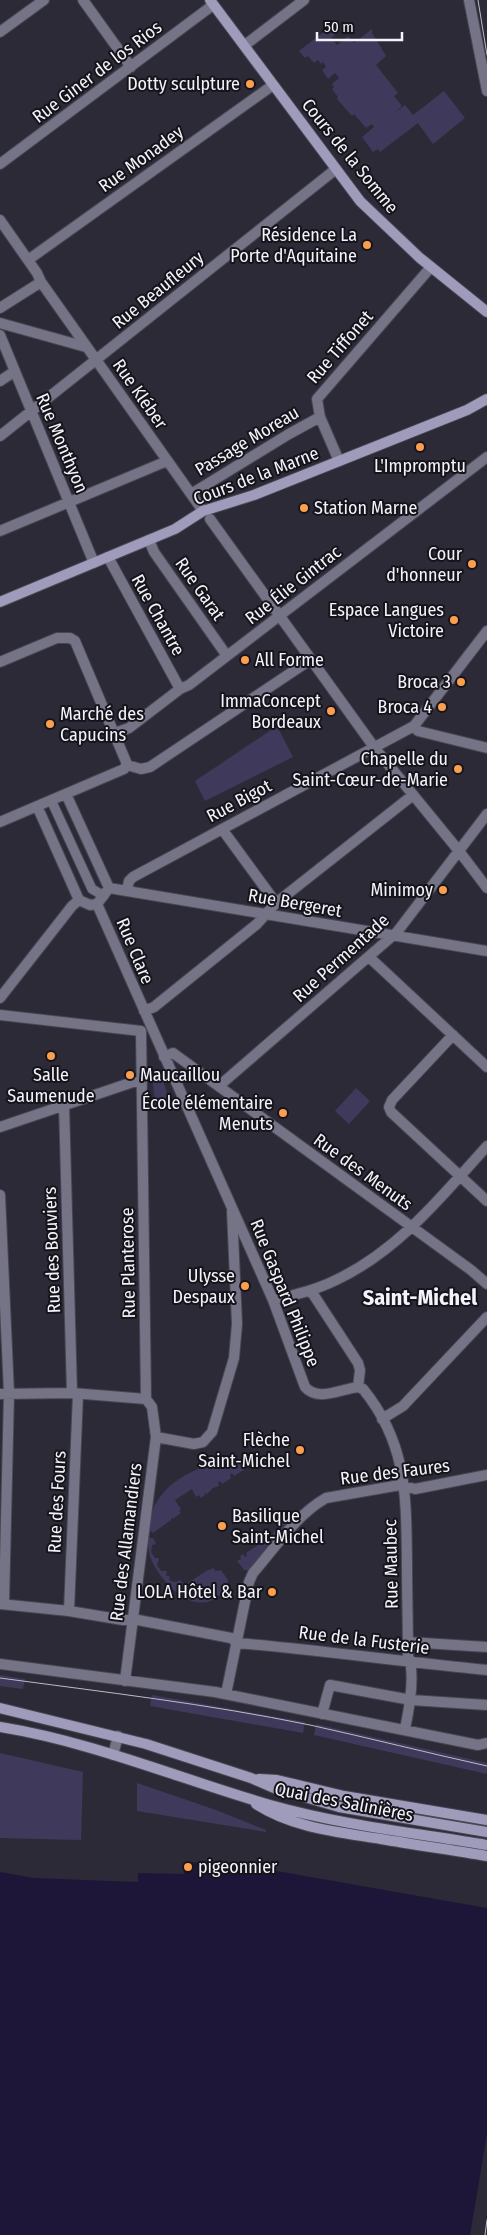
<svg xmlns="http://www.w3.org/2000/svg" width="487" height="2235" viewBox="0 0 487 2235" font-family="'Fira Sans Condensed',sans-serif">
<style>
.green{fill:#3f3a5b}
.water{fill:#1e1639}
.pier{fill:#2c2a37}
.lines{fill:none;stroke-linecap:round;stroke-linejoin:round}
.pedestrian-casing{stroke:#484653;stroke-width:11}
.minor-casing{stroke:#484653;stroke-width:12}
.tertiary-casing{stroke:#484653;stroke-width:12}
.secondary-casing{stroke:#484653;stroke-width:12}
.pedestrian{stroke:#757386;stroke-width:9}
.minor{stroke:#757386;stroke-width:10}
.tertiary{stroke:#757386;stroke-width:10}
.secondary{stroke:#9f9bba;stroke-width:10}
.tram{stroke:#bcbbc5;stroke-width:1}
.poi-dot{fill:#fa9f4e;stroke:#15141a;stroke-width:2}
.labels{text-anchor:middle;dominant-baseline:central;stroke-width:4;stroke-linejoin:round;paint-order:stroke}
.street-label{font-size:18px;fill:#f4f3fc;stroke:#15141a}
.poi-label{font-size:18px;fill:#f4f3fc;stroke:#15141a;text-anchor:end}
.district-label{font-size:22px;font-weight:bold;fill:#f4f3fc;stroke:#15141a}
</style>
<rect width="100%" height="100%" fill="#2c2a37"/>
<path class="green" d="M 329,28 L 335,35 L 331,38 L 337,45 L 348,36 L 354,43 L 372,29 L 372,33 L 386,56 L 376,65 L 398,93 L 394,96 L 402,106 L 393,114 L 405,105 L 413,115 L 444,91 L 465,118 L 433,144 L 418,123 L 380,152 L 378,149 L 373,152 L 362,137 L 374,127 L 372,124 L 366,128 L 354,114 L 352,116 L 337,99 L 338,97 L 332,89 L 334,87 L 332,84 L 339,78 L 335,73 L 328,79 L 322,70 L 326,67 L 323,62 L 321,64 L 318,60 L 314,63 L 308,56 L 305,58 L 299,51 Z
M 277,726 L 293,757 L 205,801 L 195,781 Z
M 161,1074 L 170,1103 L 156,1109 L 152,1078 Z
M 356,1088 L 370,1101 L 349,1124 L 335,1111 Z
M 245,1463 L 249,1466 L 246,1465 L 245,1469 L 234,1476 L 232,1473 L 230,1475 L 231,1478 L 222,1484 L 220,1481 L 218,1483 L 219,1486 L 213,1488 L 207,1494 L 204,1493 L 205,1495 L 201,1498 L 199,1495 L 196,1497 L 192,1489 L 175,1500 L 181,1509 L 179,1511 L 181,1513 L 173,1519 L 172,1517 L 171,1520 L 153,1533 L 151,1531 L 149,1533 L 148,1537 L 154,1539 L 156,1544 L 152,1545 L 151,1552 L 155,1558 L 159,1558 L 157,1565 L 161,1571 L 167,1571 L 166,1576 L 169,1576 L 170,1581 L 176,1582 L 180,1580 L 185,1585 L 206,1571 L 214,1568 L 215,1571 L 221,1570 L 228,1580 C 228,1587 225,1592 219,1596 C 193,1618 158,1580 150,1556 C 147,1544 148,1533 150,1522 C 153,1497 173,1480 196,1470 C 208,1465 231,1465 245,1463 Z
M 283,1524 L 287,1524 L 285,1529 L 248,1570 L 244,1570 L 237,1561 L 241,1559 L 240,1556 L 243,1554 L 245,1557 L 247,1556 L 246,1553 L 261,1543 L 264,1544 L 263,1541 L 270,1535 L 272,1537 L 274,1536 L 273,1533 Z
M 0,1675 L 25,1679 L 23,1689 L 0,1686 Z
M 152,1695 L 305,1722 L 303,1733 L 150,1706 Z
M 316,1724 L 487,1763 L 487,1774 L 314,1735 Z
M 0,1753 L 83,1772 L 81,1840 L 0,1838 Z
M 137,1783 L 216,1810 L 266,1830 L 266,1832 L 137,1811 Z"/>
<path class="water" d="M 186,1862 L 237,1864 L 487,1908 L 487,2235 L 0,2235 L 0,1872 L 34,1878 L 138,1882 L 138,1873 L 184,1874 Z"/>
<path class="pier" d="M 487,2133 L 487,2235 L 470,2235 L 481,2170 Z"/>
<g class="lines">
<defs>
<path id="pedestrian" d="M 51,800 L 92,889 L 104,896"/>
<path id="minor" d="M 83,0 L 131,67
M 0,32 L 44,0
M 245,45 L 304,0
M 0,164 L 213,5
M 0,220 L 37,273 L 41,282 L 203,511
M 28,260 L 273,85
M 0,308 L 41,282
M 0,323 L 86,347
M 0,335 L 94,563
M 0,381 L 15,371
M 0,436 L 336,169
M 339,461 L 320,417 L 317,399 L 431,267
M 191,494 L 289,434 L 320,417
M 210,519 L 374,747 L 459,851 L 487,888
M 0,531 L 167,461
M 149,540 L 154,552 L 227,656
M 108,557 L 180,689
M 0,662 L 57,638 L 70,638 L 75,641 L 127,764 L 124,769 L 0,822
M 414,726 L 418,731 L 487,748
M 115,733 L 129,728 L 180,689 L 189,685 L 487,457
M 127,765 L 141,769 L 150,767 L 310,660
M 66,794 L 109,888
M 37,806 L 79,900
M 222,829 L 276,903
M 127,890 L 129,881 L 133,877 L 414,726 L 487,631
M 97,904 L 273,1300 L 305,1387 C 318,1402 341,1389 358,1387 L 363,1389 C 408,1444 406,1498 407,1564 C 407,1595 408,1626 408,1656 C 416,1674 409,1710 405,1729
M 369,957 L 487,1067
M 0,998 L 72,906 L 79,900 L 90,905 L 97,904 L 109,888 L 487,951
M 144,1011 L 154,1007 L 257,924 L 276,903 L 413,795
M 0,1015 L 141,1031
M 141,1031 L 146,1399
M 453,1035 L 392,1100 L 389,1107 L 391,1112 L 487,1201
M 164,1057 L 173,1053 L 471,1270 L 487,1284
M 219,1086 L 397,932 L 487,814
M 64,1105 L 72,1393
M 0,1127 L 133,1082 L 142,1082
M 0,1195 L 9,1393 L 4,1604
M 308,1291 L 313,1294 L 358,1363 L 360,1370 L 358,1387
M 273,1300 C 294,1295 316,1290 336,1280 C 398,1251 442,1196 487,1146
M 0,1394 L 72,1393 L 146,1399 L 152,1407 L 156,1437 L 125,1681
M 382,1419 L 403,1406 L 487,1317
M 156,1437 L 194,1444 L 203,1442 L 212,1432 L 234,1358 L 237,1324 L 232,1211
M 0,1604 L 69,1611 L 123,1620 L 138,1620 L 231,1638 L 237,1643
M 69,1611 L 78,1394
M 408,1642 L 487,1647
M 237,1643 C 320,1650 403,1662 487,1670
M 0,1664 L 215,1692 L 478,1745 L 487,1743
M 226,1694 L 249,1582 L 253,1573 C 275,1548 296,1515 326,1498 L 400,1485 L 415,1489 L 487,1475
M 322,1714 L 330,1685 L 411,1700 L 487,1705
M 113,1755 L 118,1736"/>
<path id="tertiary" d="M 469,0 L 487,91"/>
<path id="secondary" d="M 210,0 L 360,201 L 420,258 L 487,312
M 0,602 L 175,529 L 203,511 L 254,495 L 467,410 L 487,399
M 0,1708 L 146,1744 L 251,1778 L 274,1788 L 339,1807 L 487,1832
M 0,1727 C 93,1742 180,1779 270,1805 C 341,1825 415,1833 487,1845
M 259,1779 L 277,1780 L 344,1796 L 487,1820
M 256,1804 C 293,1828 339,1832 381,1839 C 416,1845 452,1850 487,1856"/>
</defs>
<use href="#pedestrian" class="pedestrian-casing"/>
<use href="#minor" class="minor-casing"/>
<use href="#tertiary" class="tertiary-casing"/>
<use href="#secondary" class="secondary-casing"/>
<use href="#pedestrian" class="pedestrian"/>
<use href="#minor" class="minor"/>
<use href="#tertiary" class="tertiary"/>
<use href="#secondary" class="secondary"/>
<path class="tram" d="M 478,0 L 487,55
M 0,1678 C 104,1692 208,1704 310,1725 C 369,1738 428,1753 487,1766
M 485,2235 L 487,2220"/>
</g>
<g class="poi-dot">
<circle cx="250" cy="84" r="5"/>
<circle cx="367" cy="245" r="5"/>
<circle cx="420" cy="447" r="5"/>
<circle cx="304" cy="508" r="5"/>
<circle cx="472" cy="564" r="5"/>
<circle cx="454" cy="620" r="5"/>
<circle cx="245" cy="660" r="5"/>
<circle cx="461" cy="682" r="5"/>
<circle cx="442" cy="707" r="5"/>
<circle cx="331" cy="711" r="5"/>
<circle cx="50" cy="724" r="5"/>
<circle cx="458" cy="769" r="5"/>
<circle cx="443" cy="890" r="5"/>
<circle cx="51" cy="1056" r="5"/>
<circle cx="130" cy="1075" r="5"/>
<circle cx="283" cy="1113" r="5"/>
<circle cx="245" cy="1286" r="5"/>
<circle cx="300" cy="1450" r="5"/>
<circle cx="222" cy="1526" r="5"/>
<circle cx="272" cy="1592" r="5"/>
<circle cx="188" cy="1867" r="5"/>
</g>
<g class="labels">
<g class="street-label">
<text transform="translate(97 72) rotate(-37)">Rue Giner de los Rios</text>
<text transform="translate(350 156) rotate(51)">Cours de la Somme</text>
<text transform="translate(141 159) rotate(-36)">Rue Monadey</text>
<text transform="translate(158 290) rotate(-39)">Rue Beaufleury</text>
<text transform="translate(340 347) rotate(-49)">Rue Tiffonet</text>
<text transform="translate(140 394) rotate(55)">Rue Kléber</text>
<text transform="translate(247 441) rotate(-31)">Passage Moreau</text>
<text transform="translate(62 443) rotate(67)">Rue Monthyon</text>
<text transform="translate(256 476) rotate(-21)">Cours de la Marne</text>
<text transform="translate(293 585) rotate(-38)">Rue Élie Gintrac</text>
<text transform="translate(200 589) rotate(55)">Rue Garat</text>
<text transform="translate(158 615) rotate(61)">Rue Chantre</text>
<text transform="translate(239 801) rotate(-28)">Rue Bigot</text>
<text transform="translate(295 903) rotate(10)">Rue Bergeret</text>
<text transform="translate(135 951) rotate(67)">Rue Clare</text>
<text transform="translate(341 958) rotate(-42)">Rue Permentade</text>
<text transform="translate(363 1172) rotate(36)">Rue des Menuts</text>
<text transform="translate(52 1250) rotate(-92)">Rue des Bouviers</text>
<text transform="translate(128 1263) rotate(-91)">Rue Planterose</text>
<text transform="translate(285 1293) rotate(68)">Rue Gaspard Philippe</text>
<text transform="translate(395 1472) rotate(-7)">Rue des Faures</text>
<text transform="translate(57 1502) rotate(-87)">Rue des Fours</text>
<text transform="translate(126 1542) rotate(-83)">Rue des Allamandiers</text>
<text transform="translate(391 1564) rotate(-91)">Rue Maubec</text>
<text transform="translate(364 1640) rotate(7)">Rue de la Fusterie</text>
<text transform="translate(344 1802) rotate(11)">Quai des Salinières</text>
</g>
<g class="poi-label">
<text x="240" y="84">Dotty sculpture</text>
<text x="357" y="235">Résidence La<tspan x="357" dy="21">Porte d'Aquitaine</tspan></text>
<text x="420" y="466" text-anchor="middle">L'Impromptu</text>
<text x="314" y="508" text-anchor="start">Station Marne</text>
<text x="462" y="554">Cour<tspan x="462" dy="21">d'honneur</tspan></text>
<text x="444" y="610">Espace Langues<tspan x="444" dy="21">Victoire</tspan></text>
<text x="255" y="660" text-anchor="start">All Forme</text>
<text x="451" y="682">Broca 3</text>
<text x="321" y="701">ImmaConcept<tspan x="321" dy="21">Bordeaux</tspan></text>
<text x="432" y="707">Broca 4</text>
<text x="60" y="714" text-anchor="start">Marché des<tspan x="60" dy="21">Capucins</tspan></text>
<text x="448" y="759">Chapelle du<tspan x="448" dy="21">Saint-Cœur-de-Marie</tspan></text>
<text x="433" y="890">Minimoy</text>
<text x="51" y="1075" text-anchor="middle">Salle<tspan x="51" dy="21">Saumenude</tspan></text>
<text x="140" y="1075" text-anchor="start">Maucaillou</text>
<text x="273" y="1103">École élémentaire<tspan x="273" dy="21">Menuts</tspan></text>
<text x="235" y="1276">Ulysse<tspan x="235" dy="21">Despaux</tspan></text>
<text x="290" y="1440">Flèche<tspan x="290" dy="21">Saint-Michel</tspan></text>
<text x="232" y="1516" text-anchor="start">Basilique<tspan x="232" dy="21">Saint-Michel</tspan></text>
<text x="262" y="1592">LOLA Hôtel &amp; Bar</text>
<text x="198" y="1867" text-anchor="start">pigeonnier</text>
</g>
<g class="district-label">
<text x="420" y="1297">Saint-Michel</text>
</g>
</g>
<path d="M317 32v8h85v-8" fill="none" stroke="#f4f3fc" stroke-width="2.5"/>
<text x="324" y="32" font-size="15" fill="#f4f3fc" stroke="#15141a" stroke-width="4" paint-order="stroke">50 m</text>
</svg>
